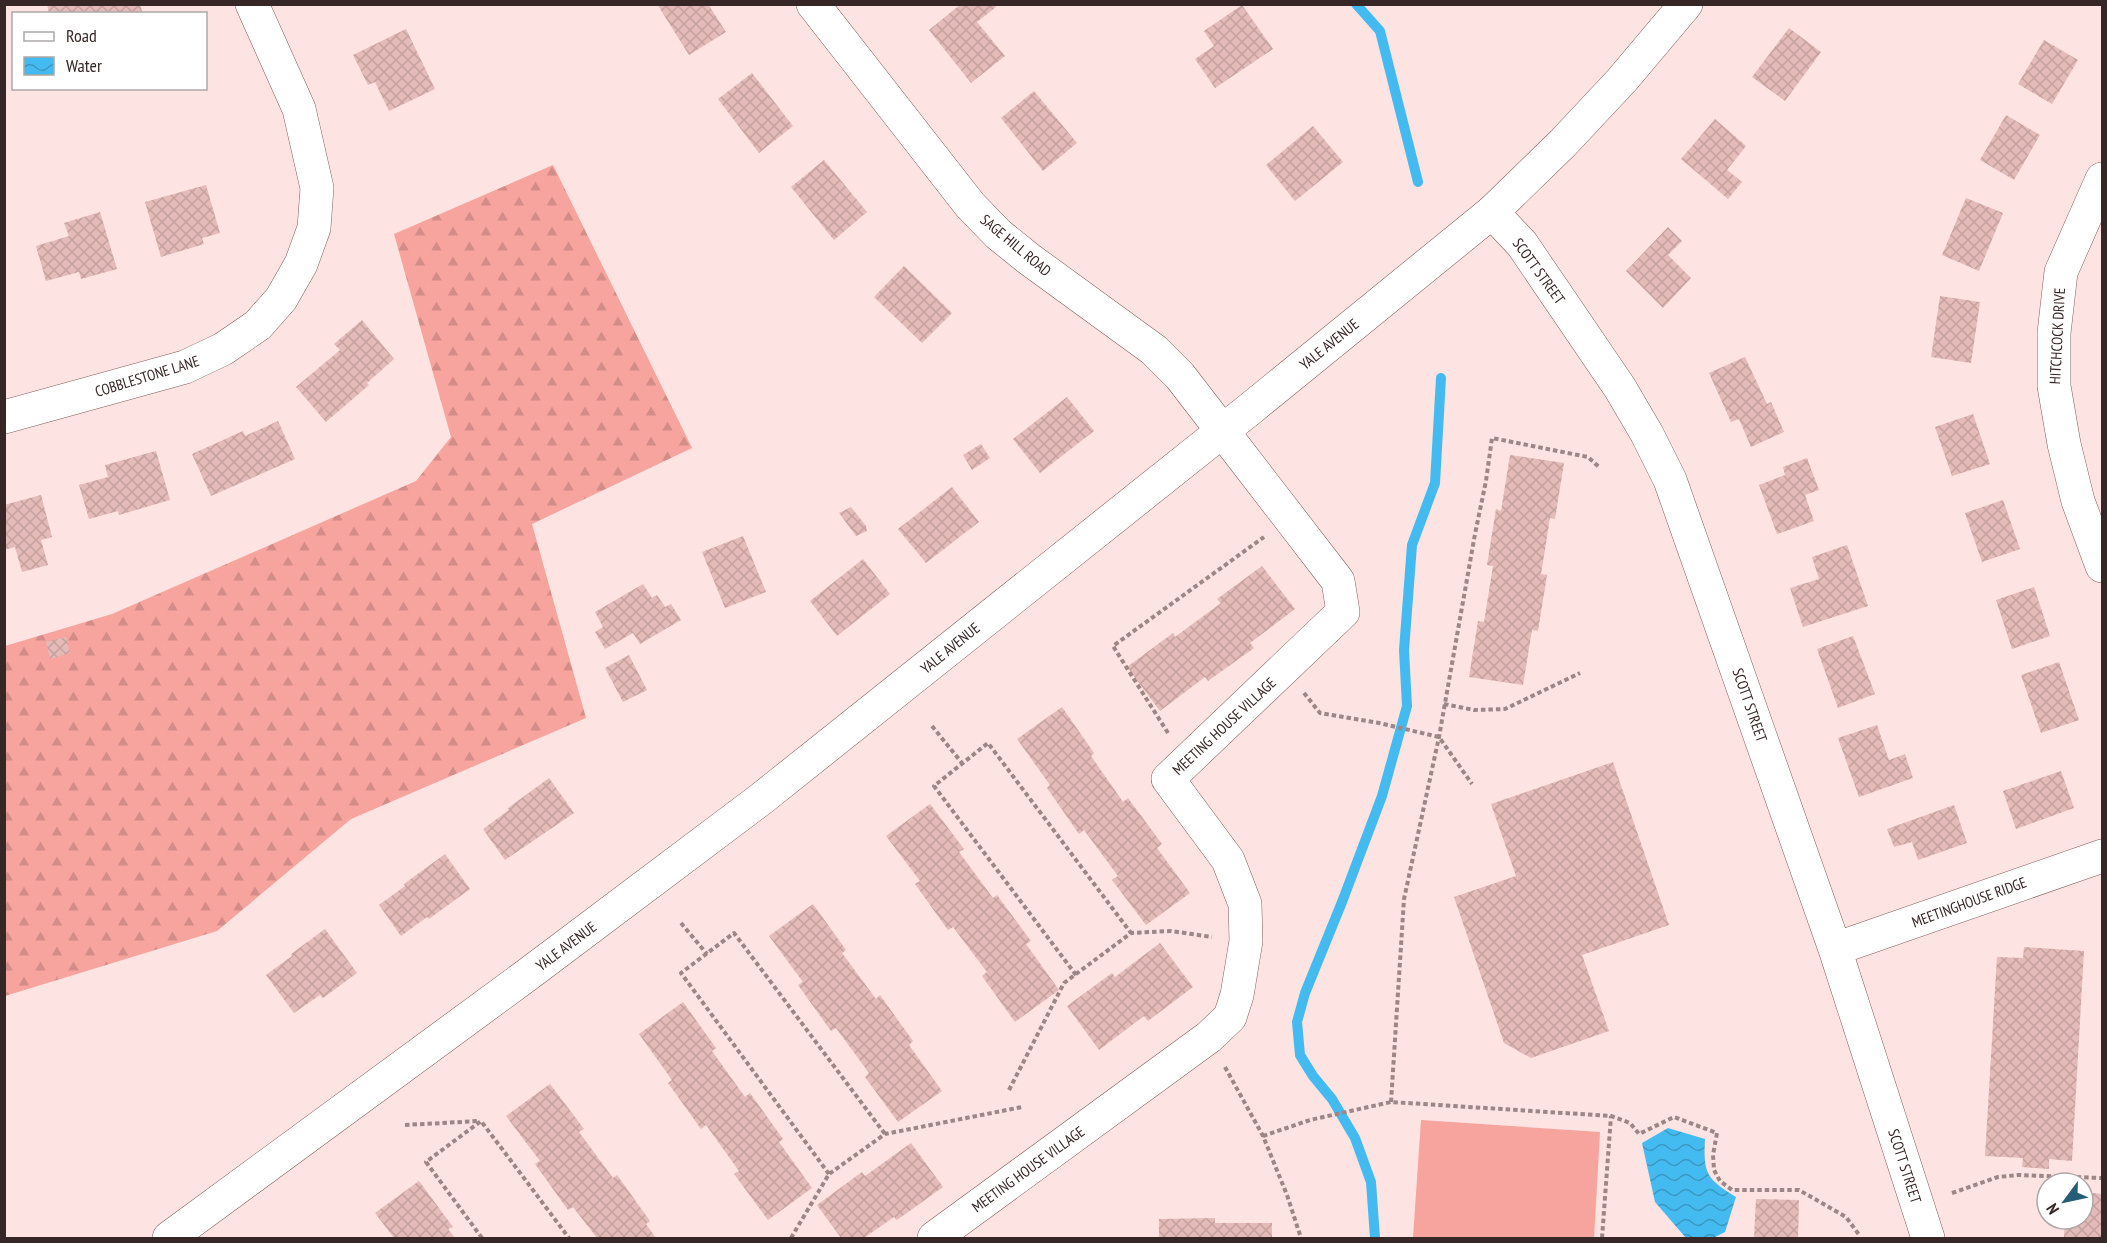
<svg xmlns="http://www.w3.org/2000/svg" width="2107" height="1243" viewBox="0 0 2107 1243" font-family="'PT Sans Narrow',sans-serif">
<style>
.grass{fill:#f7a39e}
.forest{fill:url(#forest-firs)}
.water{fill:url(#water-waves)}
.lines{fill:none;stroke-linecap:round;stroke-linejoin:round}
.stream{stroke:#44bbf0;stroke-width:10}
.building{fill:url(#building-cross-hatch)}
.minor-casing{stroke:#815d5a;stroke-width:34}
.major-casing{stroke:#815d5a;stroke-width:34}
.path{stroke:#9c8786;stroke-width:4;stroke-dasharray:4.5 3;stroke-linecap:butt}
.minor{stroke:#fff;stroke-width:33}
.major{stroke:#fff;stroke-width:33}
.labels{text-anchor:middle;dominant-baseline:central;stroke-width:4.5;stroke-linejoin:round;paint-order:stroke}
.street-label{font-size:15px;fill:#362625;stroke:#fff}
</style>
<defs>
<pattern id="forest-firs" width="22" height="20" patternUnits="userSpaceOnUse" patternTransform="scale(1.5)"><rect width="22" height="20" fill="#f7a39e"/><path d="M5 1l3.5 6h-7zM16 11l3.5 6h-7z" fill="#d48c88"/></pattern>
<pattern id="water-waves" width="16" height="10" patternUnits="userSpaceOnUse" patternTransform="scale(1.5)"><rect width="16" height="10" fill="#44bbf0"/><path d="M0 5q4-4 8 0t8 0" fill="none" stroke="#3a98c2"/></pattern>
<pattern id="building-cross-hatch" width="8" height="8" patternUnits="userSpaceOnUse" patternTransform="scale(1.5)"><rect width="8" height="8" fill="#e4bbb8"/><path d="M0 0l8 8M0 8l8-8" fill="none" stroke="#c4a19e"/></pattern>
</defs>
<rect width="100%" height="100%" fill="#fde3e1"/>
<path class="grass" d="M 1421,1120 L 1600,1132 L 1594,1238 L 1413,1238 Z"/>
<path class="forest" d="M 553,165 L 692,448 L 532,524 L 586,718 L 351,819 L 217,931 L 5,996 L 5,646 L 112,614 L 416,481 L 451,437 L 394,234 Z"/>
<path class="water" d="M 1668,1128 L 1705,1139 C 1703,1174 1707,1179 1736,1197 L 1725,1232 L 1713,1238 L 1686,1238 L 1655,1202 L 1642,1143 Z"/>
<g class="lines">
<path class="stream" d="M 1356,4 L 1380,31 L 1418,182
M 1375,1238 L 1371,1182 L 1355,1138 L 1332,1099 L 1313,1076 L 1300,1055 L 1297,1022 L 1305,993 L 1342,902 L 1382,796 L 1407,706 L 1404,650 L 1412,545 L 1435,483 L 1441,378"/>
</g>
<path class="building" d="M 47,4 L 140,4 L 143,14 L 49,14 Z
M 657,4 L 708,4 L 726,32 L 689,55 Z
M 961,4 L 993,4 L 996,7 L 977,22 L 1005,56 L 971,83 L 929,30 Z
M 1242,5 L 1273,49 L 1215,88 L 1195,59 L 1214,46 L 1204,31 Z
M 1789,28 L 1821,52 L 1785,101 L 1752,77 Z
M 406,29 L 435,89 L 389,111 L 375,82 L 368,85 L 353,55 Z
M 2044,40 L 2078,60 L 2052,104 L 2018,84 Z
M 752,73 L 793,126 L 759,153 L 718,99 Z
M 1034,91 L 1077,143 L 1043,171 L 1001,118 Z
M 2006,115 L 2040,135 L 2014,180 L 1980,160 Z
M 1715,119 L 1746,146 L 1727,170 L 1742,182 L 1728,199 L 1681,159 Z
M 1313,126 L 1343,162 L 1295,201 L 1266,165 Z
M 824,160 L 867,212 L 834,240 L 791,187 Z
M 206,185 L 220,233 L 202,238 L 204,244 L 161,257 L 145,202 Z
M 1966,198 L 2003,213 L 1979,271 L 1942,255 Z
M 100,212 L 117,269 L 81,279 L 79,272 L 46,281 L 36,246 L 69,236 L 64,223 Z
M 1668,227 L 1682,241 L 1668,255 L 1691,278 L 1663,308 L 1626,271 Z
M 904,266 L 952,313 L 922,343 L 874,297 Z
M 1940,296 L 1980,302 L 1971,363 L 1931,357 Z
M 362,320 L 394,359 L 367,383 L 369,385 L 326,422 L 296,387 L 340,350 L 334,344 Z
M 1745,357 L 1767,404 L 1771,402 L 1784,432 L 1751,447 L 1739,419 L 1731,422 L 1709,373 Z
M 1067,397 L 1094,431 L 1040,473 L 1013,439 Z
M 1973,414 L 1990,464 L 1952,476 L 1935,427 Z
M 278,421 L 295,459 L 211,496 L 192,454 L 243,431 L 245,436 Z
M 981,444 L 990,458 L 972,470 L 963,455 Z
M 156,451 L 170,500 L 119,515 L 118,511 L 89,519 L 79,485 L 108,477 L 105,465 Z
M 1510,455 L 1564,463 L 1555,519 L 1550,518 L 1541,574 L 1547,575 L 1538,631 L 1532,630 L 1523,685 L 1469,677 L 1478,621 L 1484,622 L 1493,566 L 1487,565 L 1496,509 L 1501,511 Z
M 1807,458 L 1819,490 L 1805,495 L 1814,521 L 1777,534 L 1759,485 L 1785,475 L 1783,467 Z
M 952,487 L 979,522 L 926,563 L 898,529 Z
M 41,495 L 52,537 L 41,540 L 48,565 L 22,572 L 15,547 L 4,550 L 4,505 Z
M 2003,500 L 2020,549 L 1982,562 L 1965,513 Z
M 851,507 L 866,526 L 867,531 L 856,536 L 839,513 Z
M 743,536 L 766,592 L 725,608 L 702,552 Z
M 1847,545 L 1868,606 L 1803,627 L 1790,588 L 1819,579 L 1812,557 Z
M 863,559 L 890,594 L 837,636 L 810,601 Z
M 1262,566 L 1295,609 L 1250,643 L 1254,648 L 1208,681 L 1205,677 L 1160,711 L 1127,667 L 1173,633 L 1175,637 L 1221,603 L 1217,599 Z
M 643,584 L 652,598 L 657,595 L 665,607 L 671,604 L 681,620 L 640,644 L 633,633 L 605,649 L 595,632 L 603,627 L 595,612 Z
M 2034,587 L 2050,636 L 2012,649 L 1996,600 Z
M 1853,636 L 1875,694 L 1838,708 L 1817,649 Z
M 66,637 L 70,653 L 50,659 L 46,642 Z
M 629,655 L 647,690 L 623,702 L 605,668 Z
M 2059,662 L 2079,720 L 2041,733 L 2021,675 Z
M 1062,707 L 1094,753 L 1091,756 L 1123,802 L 1128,798 L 1162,844 L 1157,848 L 1190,893 L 1146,925 L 1112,880 L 1118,876 L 1084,830 L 1079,834 L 1047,788 L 1050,785 L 1017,739 Z
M 1877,725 L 1889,760 L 1905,754 L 1913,778 L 1859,797 L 1838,738 Z
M 1613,762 L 1669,925 L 1582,955 L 1609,1031 L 1531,1058 L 1504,1043 L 1454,897 L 1516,876 L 1491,804 Z
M 2061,771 L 2074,808 L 2016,829 L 2003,791 Z
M 549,778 L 574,813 L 505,860 L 483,829 L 509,810 L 508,808 Z
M 930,804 L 964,849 L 959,852 L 993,898 L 997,895 L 1031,941 L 1026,944 L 1059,990 L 1015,1022 L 982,976 L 987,972 L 953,927 L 948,930 L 915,884 L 920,881 L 886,836 Z
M 1954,805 L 1967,843 L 1918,860 L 1912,842 L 1894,847 L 1887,829 Z
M 445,854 L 470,889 L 429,919 L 427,917 L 401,936 L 379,905 L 405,886 L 404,884 Z
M 813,904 L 846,950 L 842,953 L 876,999 L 880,995 L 913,1041 L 909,1045 L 942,1091 L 898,1122 L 865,1077 L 869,1073 L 836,1028 L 831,1031 L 798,985 L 803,982 L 769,936 Z
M 325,929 L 357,973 L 323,998 L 320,995 L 294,1013 L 266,975 L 292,956 L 291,954 Z
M 1160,943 L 1193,987 L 1148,1021 L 1144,1016 L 1099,1050 L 1067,1006 L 1112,973 L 1115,977 Z
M 2024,947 L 2084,951 L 2072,1161 L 2049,1159 L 2049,1169 L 2022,1167 L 2023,1158 L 1985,1156 L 1997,957 L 2023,958 Z
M 683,1002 L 716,1048 L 712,1051 L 745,1097 L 750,1093 L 783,1139 L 779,1142 L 812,1188 L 768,1220 L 734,1174 L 739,1171 L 706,1125 L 701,1129 L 668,1083 L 672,1080 L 639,1034 Z
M 550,1084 L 584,1129 L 579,1132 L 613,1178 L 617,1175 L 650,1221 L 646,1224 L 656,1238 L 597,1238 L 573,1207 L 568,1210 L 535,1164 L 540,1161 L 506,1116 Z
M 911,1143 L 943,1187 L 897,1220 L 894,1217 L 864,1238 L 841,1238 L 817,1205 L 862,1172 L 865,1176 Z
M 419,1181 L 453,1227 L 448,1229 L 455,1238 L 394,1238 L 375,1213 Z
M 2093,1193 L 2102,1194 L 2102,1238 L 2064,1238 L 2065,1219 L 2083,1219 L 2083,1203 L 2092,1204 Z
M 1756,1199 L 1799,1200 L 1798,1238 L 1754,1238 Z
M 1215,1218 L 1215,1223 L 1272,1223 L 1272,1238 L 1159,1238 L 1159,1219 Z"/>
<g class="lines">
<defs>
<path id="minor" d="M 813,4 L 970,205 L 998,234 L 1029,259 L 1154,350 L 1180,376 L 1338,581 L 1343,612 L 1168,779 L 1228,860 L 1245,904 L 1246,941 L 1237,995 L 1230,1017 L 1209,1037 L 934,1238
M 2102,179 L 2061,272 L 2054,333 L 2054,386 L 2064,444 L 2078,501 L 2102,566
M 1492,212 L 1522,244 L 1620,388 L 1647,434 L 1670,480 L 1835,949 L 1928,1238
M 4,417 L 185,367 L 223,349 L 258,325 L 281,299 L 301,264 L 314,228 L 317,188 L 299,109 L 252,4
M 1835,949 L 2102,856"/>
<path id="major" d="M 169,1238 L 527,975 L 761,799 L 1250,409 L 1492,212 L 1563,143 L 1622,80 L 1686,4"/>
</defs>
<use href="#minor" class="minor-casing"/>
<use href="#major" class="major-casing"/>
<path class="path" d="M 1304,693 L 1320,713 L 1379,723 L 1439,737 L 1472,784
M 1444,704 L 1474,710 L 1505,709 L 1580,673
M 932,726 L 962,763
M 1168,733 L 1113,646 L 1264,537
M 681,923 L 707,954
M 1076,975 L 934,786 L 988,743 L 1131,933
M 1225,1067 L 1263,1136 L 1287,1195 L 1301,1238
M 1009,1090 L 1064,983 L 1131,933 L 1171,931 L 1212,937
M 1391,1102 L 1404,899 L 1439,737 L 1475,534 L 1486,481 L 1492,438 L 1588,457 L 1600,468
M 405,1125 L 479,1121
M 1263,1136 L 1310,1120 L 1391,1102 L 1611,1116 L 1630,1123 L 1639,1134 L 1674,1117 L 1717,1133 L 1713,1155 L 1714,1170 L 1720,1181 L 1732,1190 L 1799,1190 L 1846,1217 L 1860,1236
M 829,1174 L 681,973 L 734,933 L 885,1134
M 1952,1193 L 1998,1177 L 2018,1175 L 2102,1178
M 482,1238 L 426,1162 L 481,1121 L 569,1238
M 791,1238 L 829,1174 L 885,1134 L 1022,1107
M 1602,1238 L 1611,1116"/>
<use href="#minor" class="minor"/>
<use href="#major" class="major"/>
</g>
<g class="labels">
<g class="street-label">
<text transform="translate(1016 245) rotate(40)">SAGE HILL ROAD</text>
<text transform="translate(1539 271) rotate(54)">SCOTT STREET</text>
<text transform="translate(2057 336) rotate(-87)">HITCHCOCK DRIVE</text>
<text transform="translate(1329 344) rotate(-39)">YALE AVENUE</text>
<text transform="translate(147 376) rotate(-17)">COBBLESTONE LANE</text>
<text transform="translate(950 648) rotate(-39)">YALE AVENUE</text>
<text transform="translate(1750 705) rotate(71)">SCOTT STREET</text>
<text transform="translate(1224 726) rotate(-43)">MEETING HOUSE VILLAGE</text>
<text transform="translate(1969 902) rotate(-20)">MEETINGHOUSE RIDGE</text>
<text transform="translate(566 946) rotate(-37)">YALE AVENUE</text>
<text transform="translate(1905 1166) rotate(72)">SCOTT STREET</text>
<text transform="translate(1028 1169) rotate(-36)">MEETING HOUSE VILLAGE</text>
</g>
</g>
<rect width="2107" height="1243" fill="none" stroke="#362625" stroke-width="12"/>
<rect x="12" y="12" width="195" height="78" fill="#ffffff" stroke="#afa8a8" stroke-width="1.5"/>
<rect x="24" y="32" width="30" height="9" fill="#ffffff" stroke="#afa8a8" stroke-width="1.5"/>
<text x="66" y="42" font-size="18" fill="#362625">Road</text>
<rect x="24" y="57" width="30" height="18" fill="url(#water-waves)" stroke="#afa8a8" stroke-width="1.5"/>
<text x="66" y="72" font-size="18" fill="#362625">Water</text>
<g transform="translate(2065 1201) rotate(237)"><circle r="28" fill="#ffffff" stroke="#afa8a8" stroke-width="1.5"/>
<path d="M0-4.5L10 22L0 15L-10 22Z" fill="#265e78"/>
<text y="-9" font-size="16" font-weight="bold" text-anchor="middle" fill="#362625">N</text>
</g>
</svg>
